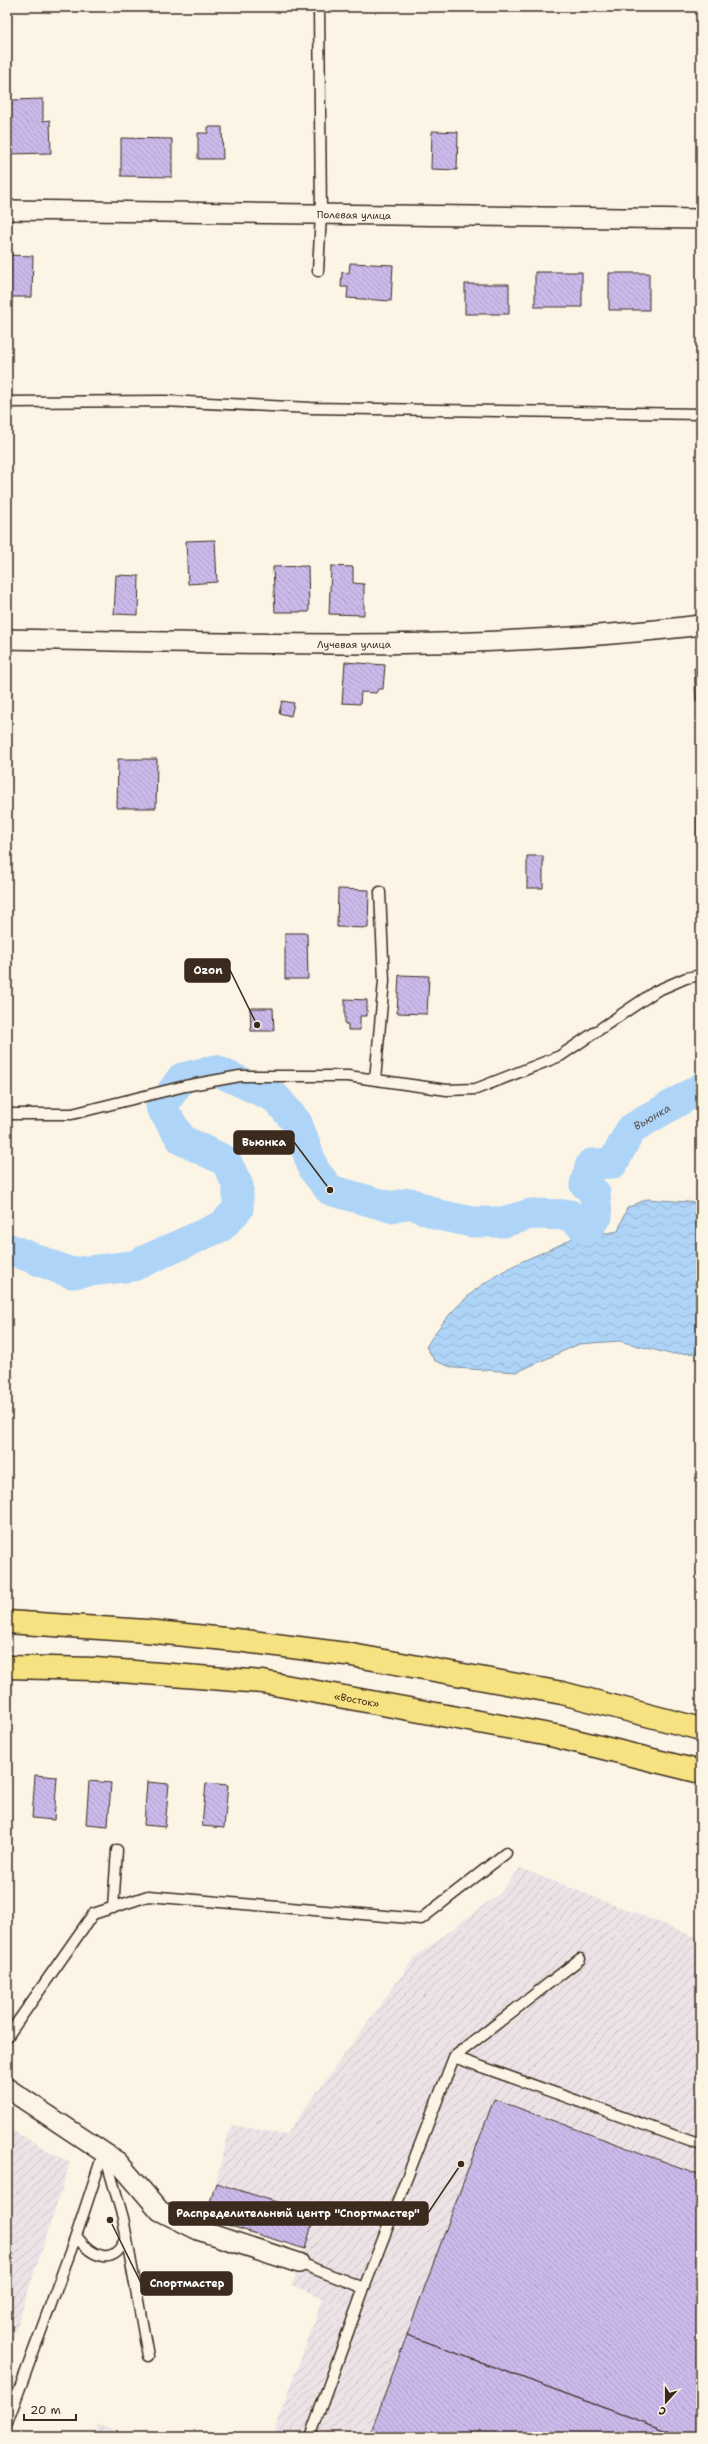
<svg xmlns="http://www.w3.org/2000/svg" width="708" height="2444" viewBox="0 0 708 2444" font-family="'Shantell Sans',sans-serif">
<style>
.industrial{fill:url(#industrial-furrows)}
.water{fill:url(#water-waves);stroke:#8090a0}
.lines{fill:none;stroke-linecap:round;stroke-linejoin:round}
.river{stroke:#aed4f7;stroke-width:31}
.building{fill:url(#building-back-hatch);stroke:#3b2a1e}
.lane-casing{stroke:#3b2a1e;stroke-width:13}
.street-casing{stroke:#3b2a1e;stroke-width:22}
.highway-casing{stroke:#3b2a1e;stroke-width:25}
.path{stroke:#3b2a1e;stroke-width:2.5;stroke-dasharray:1 3;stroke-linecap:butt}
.lane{stroke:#fcf5e5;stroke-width:10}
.street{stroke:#fcf5e5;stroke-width:19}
.highway{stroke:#f6e281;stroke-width:22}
.labels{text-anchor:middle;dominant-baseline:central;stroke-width:3;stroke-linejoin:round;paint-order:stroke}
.street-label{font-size:10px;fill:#3b2a1e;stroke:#fcf5e5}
.water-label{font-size:11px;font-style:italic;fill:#585454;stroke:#fcf5e5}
.leader{fill:none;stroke:#3b2a1e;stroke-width:1.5}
.callout-dot{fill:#3b2a1e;stroke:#fcf5e5;stroke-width:1.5}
.callout{fill:#3b2a1e;stroke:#3b2a1e;stroke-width:1.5}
.callout-label{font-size:11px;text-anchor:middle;font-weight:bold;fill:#fff}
</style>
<defs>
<pattern id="industrial-furrows" width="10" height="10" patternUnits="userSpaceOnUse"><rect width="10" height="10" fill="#ede3e6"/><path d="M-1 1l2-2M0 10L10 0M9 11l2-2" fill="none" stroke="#ccc3c5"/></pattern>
<pattern id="water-waves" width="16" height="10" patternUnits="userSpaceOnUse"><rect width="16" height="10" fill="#aed4f7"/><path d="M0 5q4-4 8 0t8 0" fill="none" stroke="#97b6d3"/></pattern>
<pattern id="building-back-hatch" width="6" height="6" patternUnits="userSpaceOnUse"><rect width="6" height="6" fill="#cbb9ea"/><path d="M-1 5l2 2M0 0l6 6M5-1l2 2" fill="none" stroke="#af9fc8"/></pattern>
</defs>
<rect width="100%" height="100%" fill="#fcf5e5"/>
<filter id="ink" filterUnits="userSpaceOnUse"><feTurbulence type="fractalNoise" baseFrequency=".025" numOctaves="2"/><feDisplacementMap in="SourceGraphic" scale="8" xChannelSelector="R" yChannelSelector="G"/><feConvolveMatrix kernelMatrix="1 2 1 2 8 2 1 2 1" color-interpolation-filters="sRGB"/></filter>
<g filter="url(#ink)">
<path class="industrial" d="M 520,1868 L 701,1939 L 701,2437 L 272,2437 L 323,2298 L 292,2285 L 315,2214 L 216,2183 L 227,2138 L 233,2125 L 286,2135 L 415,1957 L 500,1893 Z
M 7,2127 L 70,2163 L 7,2357 Z
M 98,2424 L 117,2431 L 134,2437 L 93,2437 Z"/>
<path class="water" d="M 647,1199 L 701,1203 L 701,1353 L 670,1354 L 619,1341 L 579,1344 L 517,1372 L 454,1368 L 435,1361 L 426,1347 C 450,1307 481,1281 523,1261 C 547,1250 564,1245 586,1229 L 607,1233 L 618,1231 L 627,1208 Z"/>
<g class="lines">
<path class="river" id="s1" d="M 7,1248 L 71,1273 L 133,1266 L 222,1226 L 238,1209 L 238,1186 L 226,1161 L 182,1140 L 161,1107 L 182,1078 L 215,1070 L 276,1098 L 297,1123 L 314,1170 L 330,1190 L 391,1207 L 410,1203 L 439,1215 L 472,1222 L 503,1222 L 531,1214 L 570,1215 L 586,1229 L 597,1216 L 595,1193 L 585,1184 L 591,1164 L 613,1163 L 631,1129 L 701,1088"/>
</g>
<path class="building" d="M 43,99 L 43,121 L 50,120 L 51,153 L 7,154 L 7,106 L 11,106 L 11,100 Z
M 208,127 L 222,127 L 223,159 L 198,159 L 198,133 L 208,133 Z
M 432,131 L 458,132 L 457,170 L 431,169 Z
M 121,138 L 172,139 L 172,177 L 121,176 Z
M 7,255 L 33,256 L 32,297 L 7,297 Z
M 350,263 L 393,265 L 391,301 L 347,298 L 348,287 L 341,287 L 342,272 L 349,273 Z
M 535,272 L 582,272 L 582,307 L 535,307 Z
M 609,273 L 649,273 L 649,310 L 609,310 Z
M 465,284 L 509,284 L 509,314 L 465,314 Z
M 215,540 L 217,582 L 188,584 L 186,541 Z
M 308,566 L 309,612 L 275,612 L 273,567 Z
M 331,566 L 353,567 L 353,583 L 364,584 L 364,615 L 329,614 Z
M 116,575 L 139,576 L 138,615 L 114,614 Z
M 345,662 L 385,665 L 383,689 L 378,689 L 376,693 L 361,692 L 360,704 L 342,703 Z
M 694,668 L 701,668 L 701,700 L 696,701 Z
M 282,701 L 294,703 L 291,716 L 279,713 Z
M 118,759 L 157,759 L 156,808 L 117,808 Z
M 697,809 L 701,809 L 701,844 L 697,844 Z
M 527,856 L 543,856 L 543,888 L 527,888 Z
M 338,889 L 369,890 L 368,928 L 337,927 Z
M 285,933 L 307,933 L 308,979 L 285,979 Z
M 399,975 L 429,976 L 427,1014 L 397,1013 Z
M 345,999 L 367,1000 L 367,1016 L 360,1016 L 360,1030 L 348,1030 L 348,1024 L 345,1024 Z
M 250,1008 L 273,1008 L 274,1031 L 251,1031 Z
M 35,1775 L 57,1777 L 54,1820 L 32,1818 Z
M 89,1781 L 111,1783 L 108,1826 L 86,1824 Z
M 147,1782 L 169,1784 L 165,1827 L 144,1825 Z
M 206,1783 L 228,1785 L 224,1828 L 202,1826 Z
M 494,2099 L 701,2175 L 701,2437 L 683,2437 L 407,2335 Z
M 216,2183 L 315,2214 L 305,2249 L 205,2218 Z
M 407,2335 L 683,2437 L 369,2437 Z"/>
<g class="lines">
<defs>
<path id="lane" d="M 318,271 L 321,214 L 319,7
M 7,402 L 164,401 L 311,408 L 701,414
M 375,1080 L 384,981 L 380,892
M 7,1114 L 72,1114 L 185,1086 L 240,1076 L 348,1076 L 447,1090 L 476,1089 L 560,1056 L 656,991 L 686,978 L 701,975
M 113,1908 L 117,1850
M 7,2037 L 93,1914 L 148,1896 L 421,1919 L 506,1853
M 454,2057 L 580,1959
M 104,2151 L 76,2236 C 92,2257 114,2268 126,2237
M 105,2155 L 123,2218 L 148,2356
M 299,2263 L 364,2288
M 7,2423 L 76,2236
M 310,2437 L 364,2288 L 454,2057 L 701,2145"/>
<g id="street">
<path id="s2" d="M 7,210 L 701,219"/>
<path id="s3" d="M 7,639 C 238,643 471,653 701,625"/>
<path d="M 7,2088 L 118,2162 L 160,2211 L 198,2230 L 299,2263"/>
</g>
<g id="highway">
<path d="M 7,1622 L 146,1631 L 245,1641 L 346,1654 L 562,1693 L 701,1729"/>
<path id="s4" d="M 7,1667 L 95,1669 L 263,1682 L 555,1736 L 701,1772"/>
</g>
</defs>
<use href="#lane" class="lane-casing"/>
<use href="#street" class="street-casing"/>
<use href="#highway" class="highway-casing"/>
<path class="path" d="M 191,2206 L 210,2203"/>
<use href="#lane" class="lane"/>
<use href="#street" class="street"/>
<use href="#highway" class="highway"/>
</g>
</g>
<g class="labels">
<g class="street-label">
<text stroke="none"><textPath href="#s2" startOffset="347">Полевая улица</textPath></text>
<text stroke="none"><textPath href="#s3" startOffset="347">Лучевая улица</textPath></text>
<text stroke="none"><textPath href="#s4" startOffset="352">«Восток»</textPath></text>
</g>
<g class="water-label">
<text stroke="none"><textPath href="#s1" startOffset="1063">Вьюнка</textPath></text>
</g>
</g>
<path class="leader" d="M257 1025L230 970M330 1190L294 1142M461 2164L428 2213M110 2220L141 2283"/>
<g class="callout-dot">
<circle cx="257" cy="1025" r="4"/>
<circle cx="330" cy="1190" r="4"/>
<circle cx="461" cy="2164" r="4"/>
<circle cx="110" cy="2220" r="4"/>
</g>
<g class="callout">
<rect x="185" y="959" width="45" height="23" rx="4"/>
<rect x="234" y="1131" width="60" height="23" rx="4"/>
<rect x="169" y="2202" width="259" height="23" rx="4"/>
<rect x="141" y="2272" width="91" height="23" rx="4"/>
</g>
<g class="callout-label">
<text x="208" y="974">Ozon</text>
<text x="264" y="1146">Вьюнка</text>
<text x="298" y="2217">Распределительный центр "Спортмастер"</text>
<text x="187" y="2287">Спортмастер</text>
</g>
<rect width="708" height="2444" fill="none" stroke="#fcf5e5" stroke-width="24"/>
<rect x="12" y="12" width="684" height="2420" fill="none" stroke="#3b2a1e" stroke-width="1.5" filter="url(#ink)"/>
<g transform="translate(666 2402) rotate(201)" stroke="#fcf5e5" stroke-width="3" paint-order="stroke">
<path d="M0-3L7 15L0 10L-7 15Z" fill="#3b2a1e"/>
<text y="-6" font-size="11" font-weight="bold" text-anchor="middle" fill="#3b2a1e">С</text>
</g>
<path d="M24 2414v6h52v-6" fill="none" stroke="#3b2a1e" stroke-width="2"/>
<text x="30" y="2414" font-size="12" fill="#3b2a1e" stroke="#fcf5e5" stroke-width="3" paint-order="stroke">20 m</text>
</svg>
